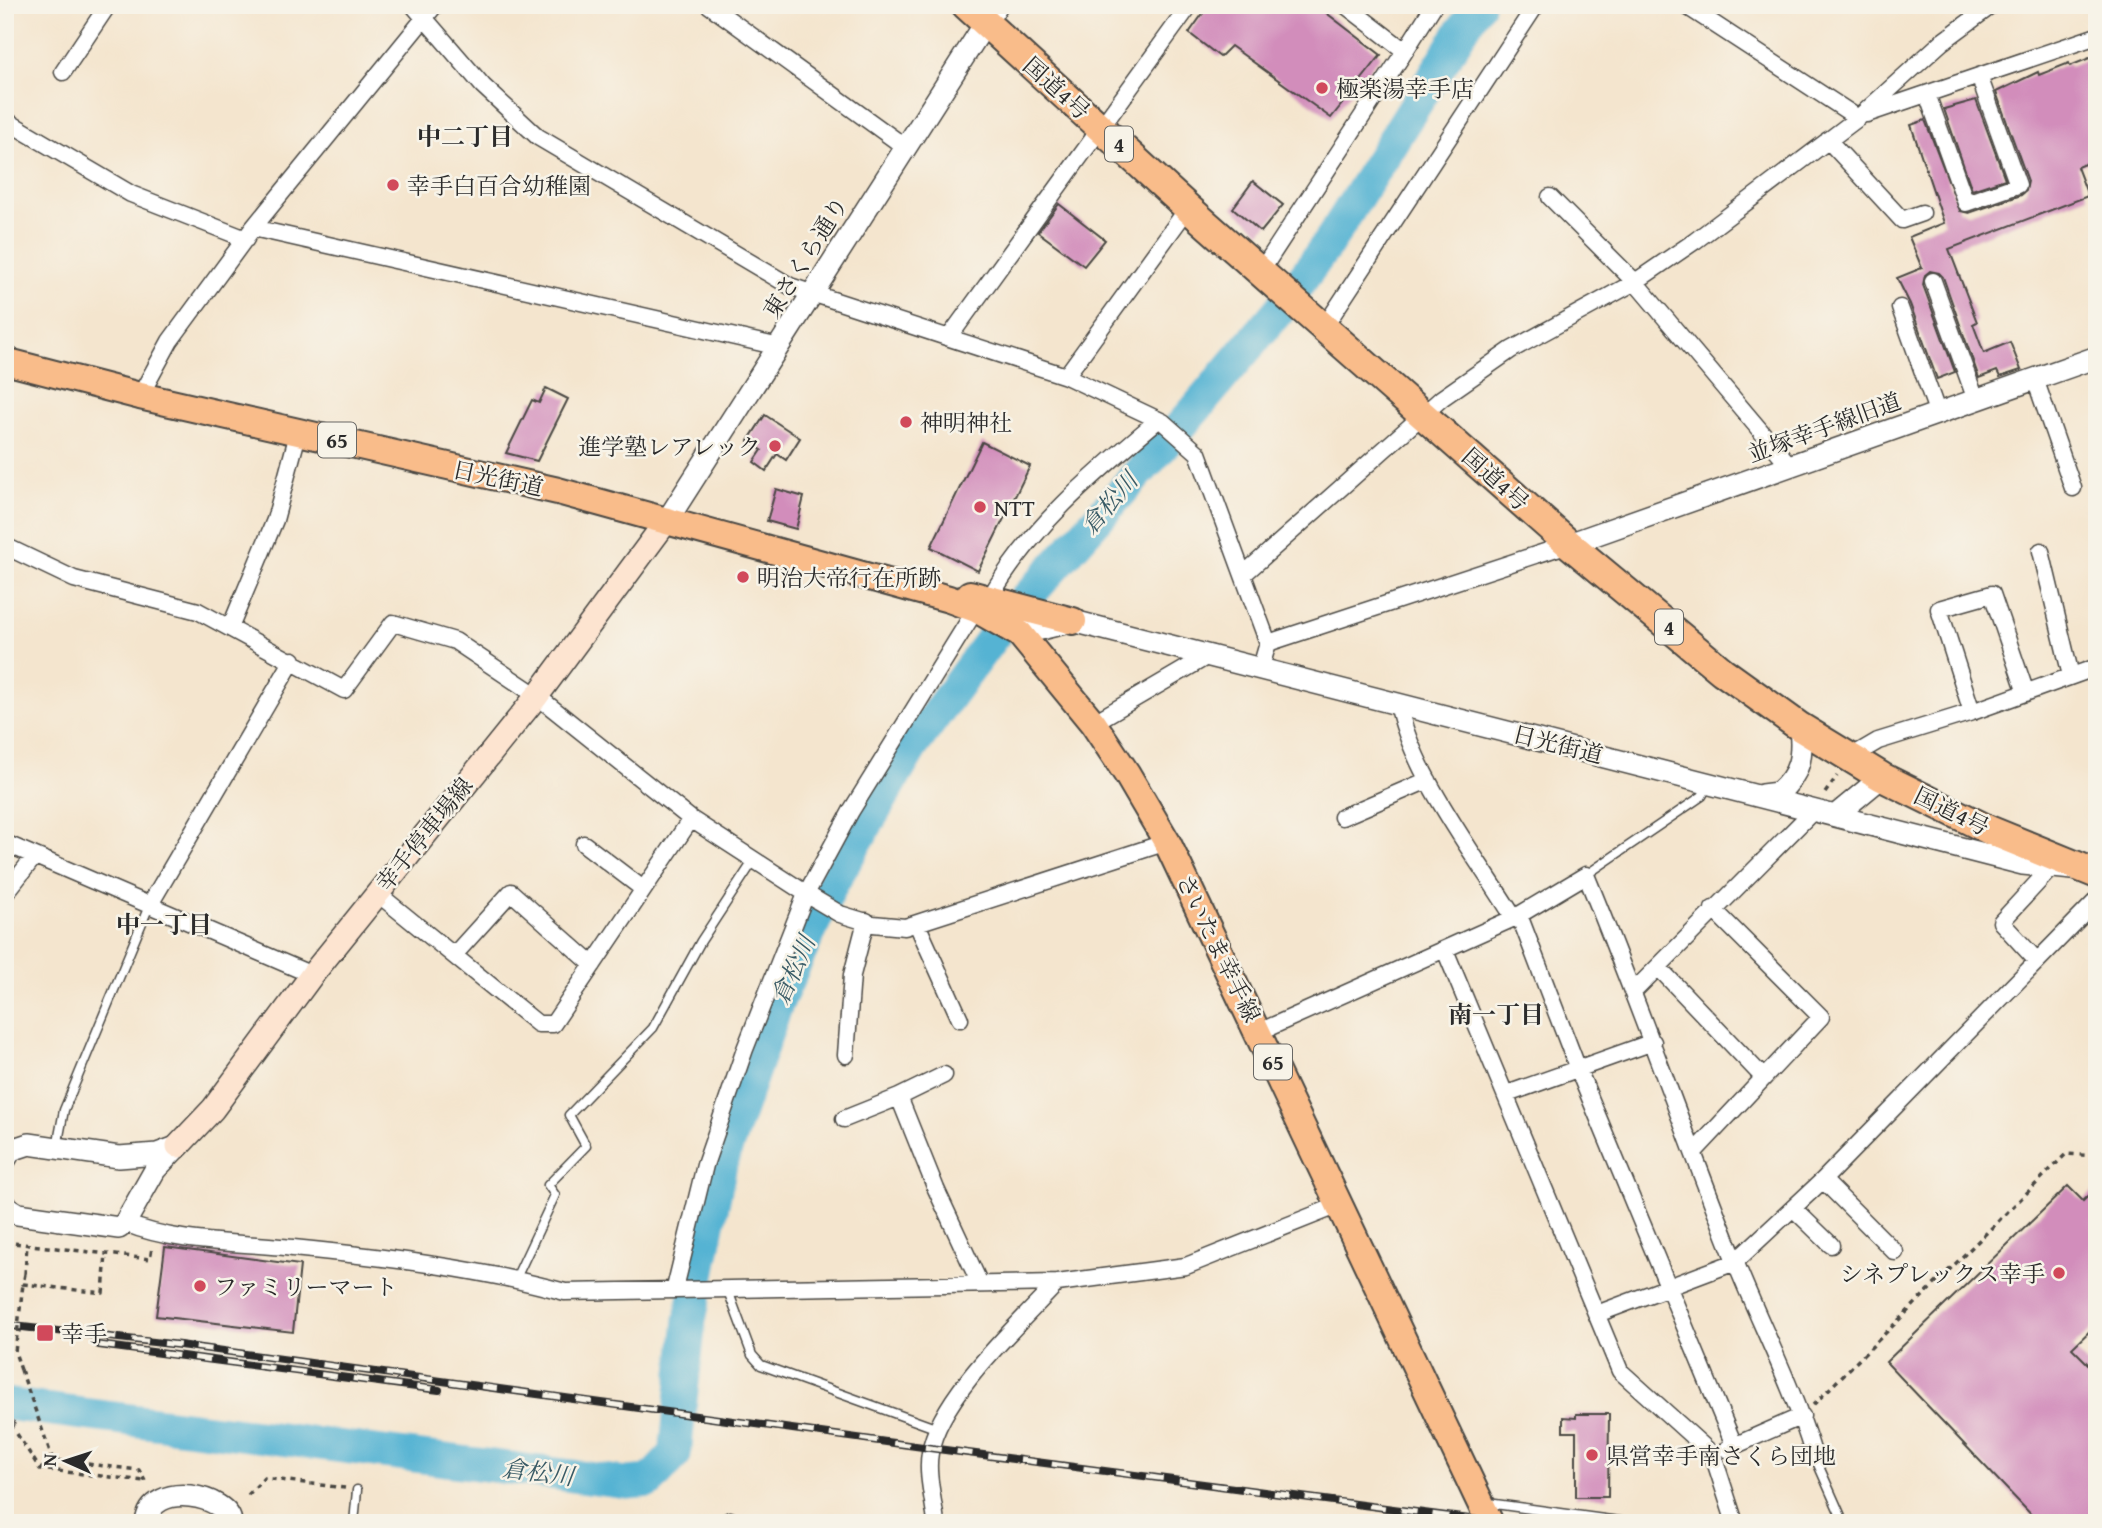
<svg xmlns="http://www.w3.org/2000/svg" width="2102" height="1528" viewBox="0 0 2102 1528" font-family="'Gentium Book Plus','Noto Serif JP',serif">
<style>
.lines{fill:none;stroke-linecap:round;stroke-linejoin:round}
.river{stroke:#54b3d3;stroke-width:33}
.building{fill:#d28dbb}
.service-casing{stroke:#494743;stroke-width:11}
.minor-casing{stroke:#494743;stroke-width:19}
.tertiary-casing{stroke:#494743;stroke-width:24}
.secondary-casing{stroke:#494743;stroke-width:26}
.primary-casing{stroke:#494743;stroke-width:30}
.trunk-casing{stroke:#494743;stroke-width:32}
.path{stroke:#494743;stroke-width:3.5;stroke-dasharray:5 5;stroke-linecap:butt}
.service{stroke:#fff;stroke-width:8}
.minor{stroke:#fff;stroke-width:16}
.tertiary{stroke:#fff;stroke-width:21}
.secondary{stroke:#fde4d0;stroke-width:23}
.primary{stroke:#f9bc8a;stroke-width:26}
.trunk{stroke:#f9bc8a;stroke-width:28}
.rail-casing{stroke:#2b2b2b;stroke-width:8}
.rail{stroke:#f7f3e8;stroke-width:5;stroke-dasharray:16;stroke-linecap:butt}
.path-bridge{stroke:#494743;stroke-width:3.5;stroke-dasharray:5 5;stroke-linecap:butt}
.poi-dot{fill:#d1495b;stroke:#f7f3e8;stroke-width:2.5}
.labels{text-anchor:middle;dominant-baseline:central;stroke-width:5;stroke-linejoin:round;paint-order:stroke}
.shield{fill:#f7f3e8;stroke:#686764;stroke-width:2}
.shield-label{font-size:21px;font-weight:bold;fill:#2b2b2b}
.street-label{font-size:23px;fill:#2b2b2b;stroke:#f7f3e8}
.poi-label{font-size:23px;fill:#2b2b2b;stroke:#f7f3e8;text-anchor:start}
.neighbourhood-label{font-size:24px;font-weight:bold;fill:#2b2b2b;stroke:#f7f3e8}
.water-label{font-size:24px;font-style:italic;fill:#395b66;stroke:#f7f3e8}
</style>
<rect width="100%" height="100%" fill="#f7f3e8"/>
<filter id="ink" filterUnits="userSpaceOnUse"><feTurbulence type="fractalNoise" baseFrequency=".0143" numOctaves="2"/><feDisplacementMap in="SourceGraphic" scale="14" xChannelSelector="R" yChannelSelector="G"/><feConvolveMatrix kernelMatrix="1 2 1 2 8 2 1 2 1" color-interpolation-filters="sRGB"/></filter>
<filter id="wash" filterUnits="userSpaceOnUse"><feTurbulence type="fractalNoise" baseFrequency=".00686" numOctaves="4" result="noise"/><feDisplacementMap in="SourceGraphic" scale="28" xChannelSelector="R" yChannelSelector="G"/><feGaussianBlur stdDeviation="1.57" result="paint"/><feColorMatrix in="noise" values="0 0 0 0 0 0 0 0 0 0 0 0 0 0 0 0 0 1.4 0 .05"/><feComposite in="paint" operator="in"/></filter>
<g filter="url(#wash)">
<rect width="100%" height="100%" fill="#f4e5ce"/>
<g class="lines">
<path class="river" d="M 5,1404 L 627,1483 L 650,1481 L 675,1454 L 690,1320 L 721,1164 L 777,1004 L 831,886 L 912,747 L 997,631 L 1194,411 L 1285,303 L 1331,239 L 1478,5"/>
</g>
<g id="blocks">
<path class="building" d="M 1209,5 L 1316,5 L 1381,55 L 1331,118 L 1231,46 L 1220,57 L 1189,33 Z
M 2097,55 L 2097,159 L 2077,167 L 2088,196 L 1949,249 L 1977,322 L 1973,324 L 1984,353 L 2010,342 L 2021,370 L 2000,377 L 1997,371 L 1979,378 L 1943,277 L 1939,273 L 1930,271 L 1925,275 L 1923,285 L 1955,372 L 1937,379 L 1910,304 L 1897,278 L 1922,268 L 1909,237 L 1944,223 L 1911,125 L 1925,120 L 1960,211 L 1969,213 L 2021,195 L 2026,191 L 2028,181 L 1996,92 L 2038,72 L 2039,75 L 2069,63 L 2070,66 Z
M 1976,100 L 2005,179 L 1972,190 L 1944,109 Z
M 1253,181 L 1283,205 L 1261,232 L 1233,208 Z
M 1059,204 L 1105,240 L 1084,266 L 1038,232 Z
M 546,388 L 568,399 L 537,461 L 506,453 L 532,400 L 539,403 Z
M 765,415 L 800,438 L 786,460 L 777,454 L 766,471 L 754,462 L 762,450 L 748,441 Z
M 982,442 L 1030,466 L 978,571 L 931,547 Z
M 776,489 L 804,497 L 796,529 L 767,521 Z
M 2068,1186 L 2083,1201 L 2097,1188 L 2097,1324 L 2072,1348 L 2097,1373 L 2097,1523 L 2039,1523 L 1886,1362 Z
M 165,1247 L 300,1265 L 293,1332 L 156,1316 Z
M 1576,1414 L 1609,1414 L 1608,1497 L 1576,1497 L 1576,1432 L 1563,1432 L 1563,1417 L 1576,1418 Z"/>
</g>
</g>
<g filter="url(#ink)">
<use href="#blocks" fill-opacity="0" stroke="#494743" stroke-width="2"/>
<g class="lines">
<defs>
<path id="service" d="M 1586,875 L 1702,796 L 1709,784
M 57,1147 L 64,1110 L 149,906
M 516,1278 L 555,1195 L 548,1185 L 586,1146 L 569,1115 L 653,1028 L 701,941 L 754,860
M 727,1288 L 752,1355 L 761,1365 L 938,1429
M 5,1423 L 10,1424
M 1813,1453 L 1844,1523
M 1488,1503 L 1633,1523
M 354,1523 L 357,1490"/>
<path id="minor" d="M 413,5 L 483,86 L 538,137 L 790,286 L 1066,376 L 1163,422 L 1198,453 L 1268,643 L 1261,667
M 709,5 L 905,147
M 1685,5 L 1858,118
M 1405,51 L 1434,5
M 63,72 L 108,5
M 1927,94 L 1966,203 L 2018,185 L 1979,76
M 1867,114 L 2097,36
M 5,120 L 131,194 L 246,239
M 1828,140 L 1902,220 L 1922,213
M 1550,197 L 1635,282 L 1791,467
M 253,228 L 780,347
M 1261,271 L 1405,51 L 1345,5
M 1933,281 L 1976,400
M 1900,308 L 1938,414
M 1325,326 L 1536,5
M 950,336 L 1190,5
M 1066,376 L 1188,208
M 2035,379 L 2073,488
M 140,396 L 170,341 L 253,228 L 435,5
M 5,546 L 74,579 L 198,611 L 344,690 L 393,623 L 455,641 L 537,696 L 691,819 L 813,898 L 840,914 L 873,924 L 905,927 L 1167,842
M 2041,551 L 2071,676
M 1244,574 L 1442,398 L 1511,350 L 1635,282 L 1695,241 L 1858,118 L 1942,42 L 1992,5
M 989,599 C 1031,526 1095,473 1158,420
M 230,628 L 275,520 L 299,430
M 1268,643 L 1569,544
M 1398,703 C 1412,774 1476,856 1514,918
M 1972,712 L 1939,609 L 1992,594 L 2026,693
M 1093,723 L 1211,654
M 1849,758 L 1878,741 L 1972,712 L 2097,667
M 1342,817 L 1428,780
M 5,843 L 312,975
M 584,844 L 643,889
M 377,893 L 538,1024 L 553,1024 L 691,819
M 5,894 L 34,857
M 149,906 L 293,660
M 1519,915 L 1578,1069 L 1734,1445
M 917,924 L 960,1019
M 1445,950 L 1620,1371 L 1713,1455 L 1735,1523
M 455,954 L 511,892 L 593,965
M 2037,961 L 2001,922 L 2050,869
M 1658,967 L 1762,1076
M 1634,991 L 1815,809
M 1259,1032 L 1514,918 L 1586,875 C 1639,1003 1684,1133 1735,1261 C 1761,1326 1793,1387 1813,1453
M 846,1055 L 852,975 L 866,921
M 1507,1094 L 1653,1042
M 899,1097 L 944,1075
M 844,1119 L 899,1097 L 936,1189 L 980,1284
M 1694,1152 L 1821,1017 L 1713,909
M 1823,1180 L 1895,1252
M 1793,1208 L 1831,1245
M 125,1223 C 176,1244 238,1242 293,1248 C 383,1257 478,1268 565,1292 L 1057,1283 L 1186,1266 L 1339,1205
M 675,1288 L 705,1165 L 745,1049 L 806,894 L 851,811 L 976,609
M 1597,1314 L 1735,1262 L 1823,1180 L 2097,900
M 1727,1449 L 1802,1416
M 730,1520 L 731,1523
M 936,1523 C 934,1501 926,1474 930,1453 C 938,1398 1019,1324 1057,1283"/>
<path id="tertiary" d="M 668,519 L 997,5
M 1569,544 L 2097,357
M 1020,634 L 1073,621 L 2023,864 L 2073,869
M 1762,795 L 1778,793 C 1801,774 1803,755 1800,727
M 1836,815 L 1882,777
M 5,1160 L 11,1150 L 29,1144 L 119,1157 L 157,1154 L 176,1147
M 5,1206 L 18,1214 L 119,1228 L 125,1223 L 155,1170 L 178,1146
M 146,1523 C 151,1478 230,1496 231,1523"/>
<path id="secondary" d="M 178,1146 L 213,1109 L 312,975 L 537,696 L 668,519"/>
<path id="primary" d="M 5,361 L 140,396 L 558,491 L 949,599 L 976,609 L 1020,634 L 1093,723 L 1127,774 L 1167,842 L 1490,1523
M 970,594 L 1073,621"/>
<path id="trunk" d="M 966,5 L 1188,208 L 1569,544 L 1722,671 L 1800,727 L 1882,777 L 1989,830 L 2097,874"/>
</defs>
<use href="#service" class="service-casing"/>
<use href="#minor" class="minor-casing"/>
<use href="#tertiary" class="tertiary-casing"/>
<use href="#secondary" class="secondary-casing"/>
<use href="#primary" class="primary-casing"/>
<use href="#trunk" class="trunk-casing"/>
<path class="path" d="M 1825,793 L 1837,776
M 5,1242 L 150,1259 L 152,1248
M 25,1274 L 23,1284 L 103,1293 L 106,1253
M 25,1274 L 27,1244
M 17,1330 L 26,1332
M 21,1370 L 53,1460
M 1813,1405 L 2066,1154 L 2097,1156
M 17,1434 L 40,1469 L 145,1481
M 41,1469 L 53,1460 L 139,1470 L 145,1481
M 248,1495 L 264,1478 L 345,1488"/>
<use href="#service" class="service"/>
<use href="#minor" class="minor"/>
<use href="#tertiary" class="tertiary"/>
<use href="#secondary" class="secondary"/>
<use href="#primary" class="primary"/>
<use href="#trunk" class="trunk"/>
<defs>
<path id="rail" d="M 5,1325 L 180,1345 L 930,1448 L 1500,1523
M 99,1345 L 439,1390"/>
</defs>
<use href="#rail" class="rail-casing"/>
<use href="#rail" class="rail"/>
<path class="path-bridge" d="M 21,1370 L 15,1352 L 23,1284"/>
</g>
</g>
<g class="poi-dot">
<circle cx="1322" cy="88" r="7"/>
<circle cx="393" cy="185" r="7"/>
<circle cx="906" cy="422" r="7"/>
<circle cx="775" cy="446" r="7"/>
<circle cx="980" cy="507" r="7"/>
<circle cx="743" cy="577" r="7"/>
<circle cx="2059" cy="1273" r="7"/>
<circle cx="200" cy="1286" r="7"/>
<rect x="36" y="1324" width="18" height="18" rx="3.5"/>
<circle cx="1592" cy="1455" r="7"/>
</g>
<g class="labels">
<g class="shield">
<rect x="1105" y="126.5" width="28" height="35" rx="5"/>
<rect x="318" y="422.5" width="38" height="35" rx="5"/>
<rect x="1655" y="609.5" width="28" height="35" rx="5"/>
<rect x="1254" y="1044.5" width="38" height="35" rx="5"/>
</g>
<g class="shield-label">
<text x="1119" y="144">4</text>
<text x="337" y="440">65</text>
<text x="1669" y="627">4</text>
<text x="1273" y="1062">65</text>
</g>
<g class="street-label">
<text transform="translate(1057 88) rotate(42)">国道4号</text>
<text transform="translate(805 257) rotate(-58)">東さくら通り</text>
<text transform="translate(1824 427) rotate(-20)">並塚幸手線旧道</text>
<text transform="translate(498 478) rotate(12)">日光街道</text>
<text transform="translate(1496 479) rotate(42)">国道4号</text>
<text transform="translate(1558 744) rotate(14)">日光街道</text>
<text transform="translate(1952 811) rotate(26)">国道4号</text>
<text transform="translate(424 834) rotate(-51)">幸手停車場線</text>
<text transform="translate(1219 948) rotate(64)">さいたま幸手線</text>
</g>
<g class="poi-label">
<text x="1336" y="88">極楽湯幸手店</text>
<text x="407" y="185">幸手白百合幼稚園</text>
<text x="920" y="422">神明神社</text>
<text x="761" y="446" text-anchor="end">進学塾レアレック</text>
<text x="994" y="507">NTT</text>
<text x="757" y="577">明治大帝行在所跡</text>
<text x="2045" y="1273" text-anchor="end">シネプレックス幸手</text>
<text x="214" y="1286">ファミリーマート</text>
<text x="61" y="1333">幸手</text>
<text x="1606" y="1455">県営幸手南さくら団地</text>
</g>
<g class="neighbourhood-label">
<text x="465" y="136">中二丁目</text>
<text x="164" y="924">中一丁目</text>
<text x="1496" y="1014">南一丁目</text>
</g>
<g class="water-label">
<text transform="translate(1109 503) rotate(-49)">倉松川</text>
<text transform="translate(793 970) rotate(-66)">倉松川</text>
<text transform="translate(538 1472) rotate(7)">倉松川</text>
</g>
</g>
<rect width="2102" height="1528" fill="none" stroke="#f7f3e8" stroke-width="28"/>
<g transform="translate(66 1461) rotate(273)" stroke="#f7f3e8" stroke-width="5" paint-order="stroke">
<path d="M0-5L12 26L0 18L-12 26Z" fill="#2b2b2b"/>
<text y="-10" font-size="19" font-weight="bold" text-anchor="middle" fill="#2b2b2b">N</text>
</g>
</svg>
